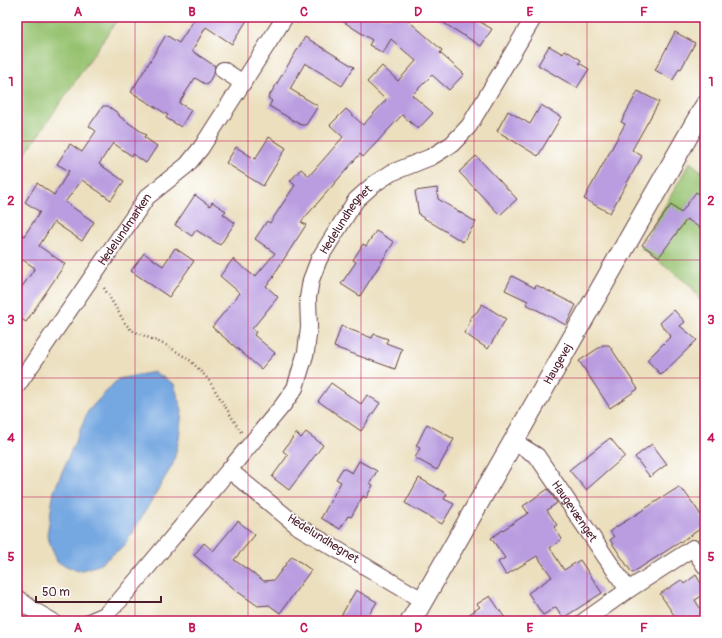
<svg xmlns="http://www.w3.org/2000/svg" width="722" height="638" viewBox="0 0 722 638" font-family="Pangolin,sans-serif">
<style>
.green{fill:#96c26f;stroke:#70704d}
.water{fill:#75a7e1;stroke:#606386}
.building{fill:#b99de0}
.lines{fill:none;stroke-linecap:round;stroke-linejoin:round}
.minor-casing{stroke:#623c41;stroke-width:18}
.tertiary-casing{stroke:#623c41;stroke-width:22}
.path{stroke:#623c41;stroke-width:2.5;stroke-dasharray:1 3;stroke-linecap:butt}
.minor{stroke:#fff;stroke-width:16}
.tertiary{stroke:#fff;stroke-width:20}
.grid{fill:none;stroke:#c2185b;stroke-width:1;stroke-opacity:0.55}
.labels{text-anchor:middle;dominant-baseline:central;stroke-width:3;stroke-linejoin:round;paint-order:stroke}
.street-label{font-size:12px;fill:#4a1f2b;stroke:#fff}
.neatline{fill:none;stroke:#c2185b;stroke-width:1.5}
.grid-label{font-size:13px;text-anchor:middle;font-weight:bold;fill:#c2185b}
</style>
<rect width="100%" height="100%" fill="#fff"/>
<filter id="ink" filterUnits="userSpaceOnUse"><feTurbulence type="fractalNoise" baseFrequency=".025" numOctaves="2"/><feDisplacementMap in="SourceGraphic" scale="8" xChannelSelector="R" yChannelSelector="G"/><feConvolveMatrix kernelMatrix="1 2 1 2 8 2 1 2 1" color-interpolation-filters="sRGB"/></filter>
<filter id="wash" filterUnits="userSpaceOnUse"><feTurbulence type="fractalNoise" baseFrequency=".012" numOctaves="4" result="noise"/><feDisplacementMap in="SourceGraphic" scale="16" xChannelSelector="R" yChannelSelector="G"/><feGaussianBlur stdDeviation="0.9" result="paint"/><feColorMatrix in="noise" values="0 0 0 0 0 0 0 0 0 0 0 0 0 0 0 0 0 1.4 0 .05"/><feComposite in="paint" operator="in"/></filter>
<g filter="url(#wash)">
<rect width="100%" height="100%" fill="#ebdfbe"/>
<path class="green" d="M 17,17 L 119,17 L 17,166 Z
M 690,162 L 705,174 L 705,308 L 691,286 L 641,248 Z"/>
<path class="water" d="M 154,372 L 174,384 L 182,410 L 179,439 L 173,464 L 125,545 L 99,565 L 78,571 L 57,562 L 47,535 L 54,491 L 88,411 L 118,379 Z"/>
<g id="blocks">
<path class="building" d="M 189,17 L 249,17 L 232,44 L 206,27 L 192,51 L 215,66 L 214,73 L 207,85 L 195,78 L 179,103 L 191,110 L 181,127 L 166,118 L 168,115 L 131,92 L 166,35 L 179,43 L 194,20 Z
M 336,17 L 404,17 L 442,50 L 440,53 L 464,74 L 449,90 L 432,75 L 412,95 L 433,113 L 418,129 L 402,115 L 363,157 L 360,154 L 301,222 L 306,225 L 273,276 L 274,277 L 266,286 L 278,297 L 252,329 L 256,332 L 254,335 L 275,353 L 261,369 L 212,327 L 240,293 L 220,276 L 233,259 L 255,277 L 275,253 L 255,239 L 267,221 L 270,223 L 295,185 L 290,181 L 301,169 L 309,176 L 343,137 L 330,125 L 346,109 L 363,125 L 386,100 L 367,82 L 382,66 L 398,81 L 416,61 L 391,39 L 383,53 L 369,45 L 372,40 Z
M 434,17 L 472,17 L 492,29 L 481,46 Z
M 675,32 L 695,43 L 681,69 L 679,68 L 673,80 L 655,70 Z
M 305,37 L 354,67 L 342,86 L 305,63 L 290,89 L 318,106 L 306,125 L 301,125 L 269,106 L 272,101 L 268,98 Z
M 549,46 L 563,54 L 565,50 L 581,60 L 579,63 L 589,69 L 577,88 L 538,65 Z
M 638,91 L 659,102 L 632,150 L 642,156 L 610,213 L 584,199 L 625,124 L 621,122 Z
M 541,105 L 561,117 L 538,156 L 497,131 L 508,111 L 530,124 Z
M 103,106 L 108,106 L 119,114 L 119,116 L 146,135 L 144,137 L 157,146 L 146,163 L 133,154 L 132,156 L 113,143 L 99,164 L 124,181 L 111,200 L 82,180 L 65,202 L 94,222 L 82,241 L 54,222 L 39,246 L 65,264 L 26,322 L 17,316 L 17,294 L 35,268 L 17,256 L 17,231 L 24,236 L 40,212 L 25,202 L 37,183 L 54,195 L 69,171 L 57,164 L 70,144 L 82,152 L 96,131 L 89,126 Z
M 269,137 L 286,148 L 263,186 L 226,163 L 236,147 L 255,159 Z
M 476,156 L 517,199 L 500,215 L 459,172 Z
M 437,188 L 438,199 L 476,222 L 463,242 L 419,215 L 415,191 Z
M 696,192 L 705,198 L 705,221 L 700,228 L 687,219 L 659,257 L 642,245 L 671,205 L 681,213 Z
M 195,195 L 210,206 L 212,202 L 226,211 L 223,214 L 235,223 L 220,245 L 196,230 L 192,236 L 175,225 Z
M 376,231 L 394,242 L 360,296 L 341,284 L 356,262 L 353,260 L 363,244 L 366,246 Z
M 175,248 L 194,261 L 169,297 L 131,271 L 144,253 L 163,266 Z
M 512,276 L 535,288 L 536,285 L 576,305 L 566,325 L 526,304 L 528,301 L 505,290 Z
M 482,304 L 506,319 L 488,349 L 464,333 L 469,324 L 470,318 L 477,312 Z
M 674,310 L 685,322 L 680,326 L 697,340 L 661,375 L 647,360 L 671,336 L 660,323 Z
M 341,326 L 372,338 L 374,334 L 388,339 L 386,343 L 402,349 L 395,369 L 334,347 Z
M 603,345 L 609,345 L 638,389 L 610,408 L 579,361 Z
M 331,383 L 361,404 L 367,395 L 380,403 L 361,431 L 318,401 Z
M 427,424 L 454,439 L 437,470 L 415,458 L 420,448 L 416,446 Z
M 306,432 L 323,445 L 289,490 L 272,477 L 288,455 L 283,451 L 296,433 L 301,438 Z
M 610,438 L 625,456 L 586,490 L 569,470 Z
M 652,444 L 667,464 L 650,477 L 635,457 Z
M 359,461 L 377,471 L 370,483 L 373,485 L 366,498 L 363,496 L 351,517 L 348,516 L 340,529 L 321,518 L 341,482 L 336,479 L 343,468 L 352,473 Z
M 419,478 L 447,494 L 444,499 L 454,504 L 442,524 L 405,503 Z
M 679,487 L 683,492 L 684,491 L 699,512 L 705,526 L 632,573 L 610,540 L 614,537 L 610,531 Z
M 548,489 L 557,503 L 547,510 L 557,525 L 554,527 L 562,539 L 550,548 L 564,570 L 580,560 L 602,593 L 563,618 L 556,607 L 543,615 L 528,593 L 552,577 L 537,556 L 506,575 L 498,562 L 505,558 L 491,538 L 528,513 L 523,506 Z
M 238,521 L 255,535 L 234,560 L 264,581 L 274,580 L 292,556 L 311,570 L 280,613 L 269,605 L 258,606 L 238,592 L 194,555 L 204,543 L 213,551 Z
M 696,575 L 705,590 L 705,594 L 695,600 L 705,616 L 705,621 L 678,621 L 660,594 L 681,580 L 684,584 Z
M 356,590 L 377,602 L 365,621 L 338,621 Z
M 490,596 L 507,621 L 459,621 L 480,607 L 477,604 Z"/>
</g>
</g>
<g filter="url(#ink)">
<use href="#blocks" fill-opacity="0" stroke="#623c41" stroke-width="1"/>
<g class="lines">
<defs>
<g id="minor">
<path d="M 223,70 L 243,83"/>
<path id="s1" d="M 17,386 L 147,197 L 187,165 L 201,148 L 285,17"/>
<path id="s2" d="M 513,441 L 537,456 L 628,590 L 584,621"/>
<path d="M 628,590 L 693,548 L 705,566"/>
<path d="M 17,598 L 33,610 L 52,621"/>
<path id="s3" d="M 422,600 L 299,527 L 229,470 L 283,405 L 295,388 L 306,352 L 309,327 L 308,298 L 311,280 L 319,259 L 356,200 L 374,184 L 391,173 L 431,157 L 452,144 L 469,126 L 534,17"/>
<path d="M 91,621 L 105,615 L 120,600 L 229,470"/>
</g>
<g id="tertiary">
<path id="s4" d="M 411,621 L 705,106"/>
</g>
</defs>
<use href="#minor" class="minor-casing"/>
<use href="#tertiary" class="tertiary-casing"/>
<path class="path" d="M 104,288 L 125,323 L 131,330 L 168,346 L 191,361 L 208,379 L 241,432"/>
<use href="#minor" class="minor"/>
<use href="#tertiary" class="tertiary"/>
</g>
</g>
<path class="grid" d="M 135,17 L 135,621M 248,17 L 248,621M 361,17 L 361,621M 474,17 L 474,621M 587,17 L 587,621M 17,141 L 705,141M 17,260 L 705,260M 17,378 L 705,378M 17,497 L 705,497"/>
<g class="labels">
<g class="street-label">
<text stroke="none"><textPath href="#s3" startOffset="519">Hedelundhegnet</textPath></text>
<text stroke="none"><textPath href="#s1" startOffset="190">Hedelundmarken</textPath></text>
<text stroke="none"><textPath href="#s4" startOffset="296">Haugevej</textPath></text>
<text stroke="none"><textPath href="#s2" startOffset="95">Haugevænget</textPath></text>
<text transform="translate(323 539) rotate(32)">Hedelundhegnet</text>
</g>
</g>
<rect width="722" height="638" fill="none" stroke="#fff" stroke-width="44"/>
<path d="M36 596v6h125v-6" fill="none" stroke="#4a1f2b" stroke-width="2"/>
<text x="42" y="596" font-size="12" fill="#4a1f2b" stroke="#ffffff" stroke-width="3" paint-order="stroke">50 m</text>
<rect x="22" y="22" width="678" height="594" class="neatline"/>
<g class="grid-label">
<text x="78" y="16">A</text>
<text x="192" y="16">B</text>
<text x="304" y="16">C</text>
<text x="418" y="16">D</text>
<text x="530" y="16">E</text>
<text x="644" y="16">F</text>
<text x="11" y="86">1</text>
<text x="711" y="86">1</text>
<text x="11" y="205">2</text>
<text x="711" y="205">2</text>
<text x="11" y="324">3</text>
<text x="711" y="324">3</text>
<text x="11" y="442">4</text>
<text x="711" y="442">4</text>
<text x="11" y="561">5</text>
<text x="711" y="561">5</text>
<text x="78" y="632">A</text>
<text x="192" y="632">B</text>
<text x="304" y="632">C</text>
<text x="418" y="632">D</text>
<text x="530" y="632">E</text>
<text x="644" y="632">F</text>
</g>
</svg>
